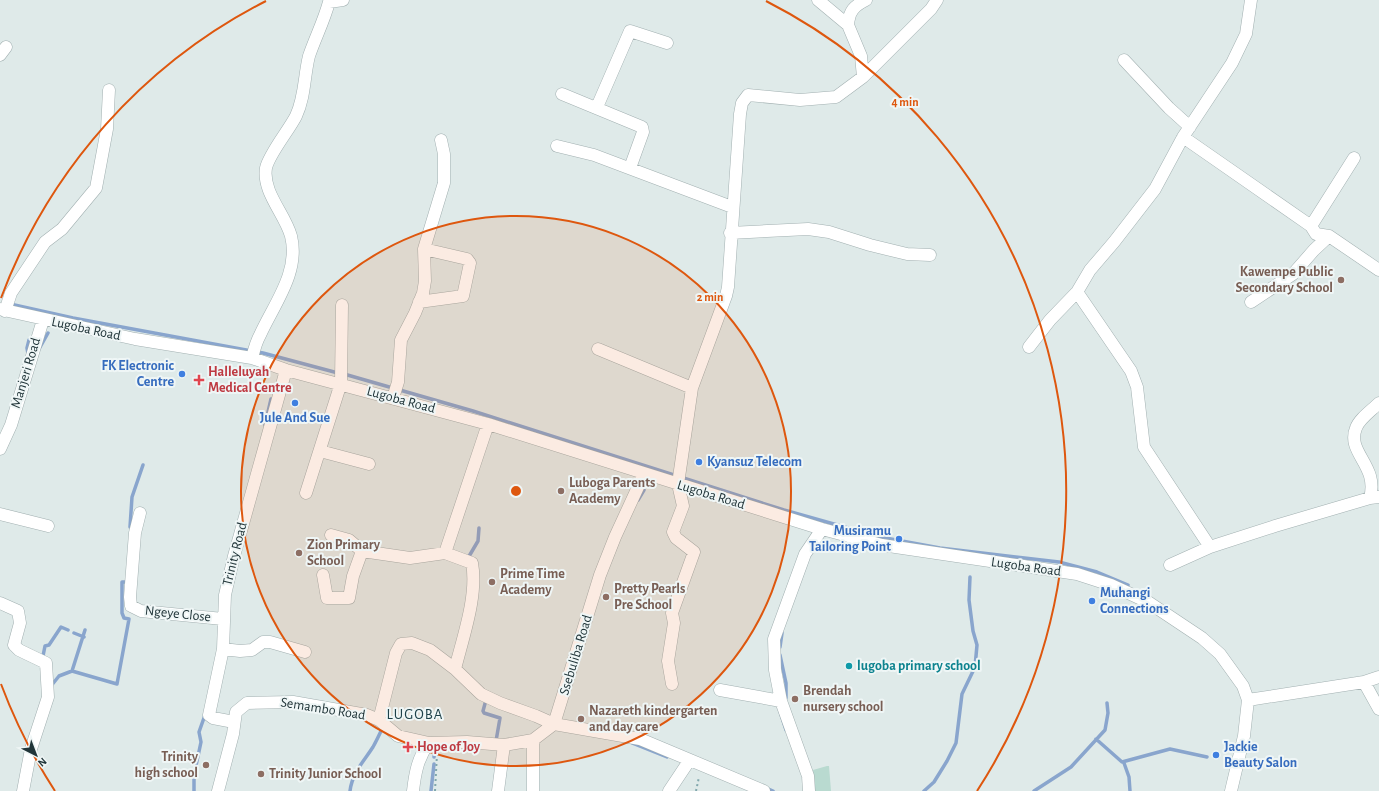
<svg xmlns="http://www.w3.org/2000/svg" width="1379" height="791" viewBox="0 0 1379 791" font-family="'Alegreya Sans',sans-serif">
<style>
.green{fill:#b9dad0}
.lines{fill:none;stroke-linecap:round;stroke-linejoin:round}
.stream{stroke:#89a5cd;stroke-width:3.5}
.minor-casing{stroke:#a2b0b1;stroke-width:13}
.path{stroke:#81a7ac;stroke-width:2;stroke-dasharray:2 3;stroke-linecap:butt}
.minor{stroke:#fff;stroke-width:12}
.ring{fill:none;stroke:#de570e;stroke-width:2}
.education-dot{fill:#8d6e63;stroke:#eff6f6;stroke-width:1.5}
.shop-dot{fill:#3f7fe0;stroke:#eff6f6;stroke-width:1.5}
.health-dot{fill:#e0444e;stroke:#eff6f6;stroke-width:1.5}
.culture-dot{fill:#0f9aa8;stroke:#eff6f6;stroke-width:1.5}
.labels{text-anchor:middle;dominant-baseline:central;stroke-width:4;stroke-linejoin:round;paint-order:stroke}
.education-label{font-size:14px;font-weight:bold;fill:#785e54;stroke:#eff6f6;text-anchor:start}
.street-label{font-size:14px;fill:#213539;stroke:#eff6f6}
.shop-label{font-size:14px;font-weight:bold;fill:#366cbe;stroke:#eff6f6;text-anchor:start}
.health-label{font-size:14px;font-weight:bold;fill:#be3a42;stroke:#eff6f6;text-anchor:start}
.culture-label{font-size:14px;font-weight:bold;fill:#0d838f;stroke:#eff6f6;text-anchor:start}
.neighbourhood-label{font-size:15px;letter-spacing:1px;fill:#1e4149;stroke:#eff6f6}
.centre{fill:#de570e;stroke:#eff6f6;stroke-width:2}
.ring-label{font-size:12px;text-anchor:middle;font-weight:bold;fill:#de570e;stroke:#eff6f6;stroke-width:4;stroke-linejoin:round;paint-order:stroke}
</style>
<rect width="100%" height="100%" fill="#dfeae9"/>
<path class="green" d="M 827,766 L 829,766 L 831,791 L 815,791 L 813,770 Z"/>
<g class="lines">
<path class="stream" d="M 10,304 L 73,318 L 263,353 L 338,373
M 39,349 L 48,333
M 28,354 L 27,348 L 29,340
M 344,374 L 473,411 L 784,510 L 880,537 L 940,548 L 1059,562 L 1097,572 L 1128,585
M 265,425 L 271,399
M 638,500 L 644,490
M 130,527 L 132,497 L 143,465
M 468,558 L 478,541 L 479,528
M 74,633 L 84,637
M 780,647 L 782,633
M 780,655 L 786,683 L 786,698
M 43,656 L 45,646 L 49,645 L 61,627 L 68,630
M 72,671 L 85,630
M 51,686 L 59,676 L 72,671 L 117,684 L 129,619 L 124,618 L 122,613 L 122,582 L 127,582 L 127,580
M 486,700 L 483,711 L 484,713 L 500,718 L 496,741
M 780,711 L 786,730
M 1096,739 L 1122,762 L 1170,749 L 1207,757
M 632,743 L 667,757
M 434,757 L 435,746
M 1124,763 L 1129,777 L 1130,791
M 766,788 L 773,791
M 194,791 L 194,775 L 201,742 L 199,732 L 205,715
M 350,791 C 352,773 364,761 373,747 C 377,740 380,733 383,727
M 431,791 L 434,764
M 924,791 L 934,782 L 947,761 L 956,743 L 962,694 L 975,667 L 977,645 L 973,631 L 969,600 L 970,577
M 1034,791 L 1071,767 L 1105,730 L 1108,713 L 1107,703"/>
<defs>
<path id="minor" d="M 818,0 L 848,25 L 861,56 L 863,77
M 848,25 C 849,11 854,6 866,0
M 0,55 L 6,47
M 1124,60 L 1169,108 L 1190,127
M 562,94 L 642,127 L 643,132 L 630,168
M 597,107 L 630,31 L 667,43
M 1183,137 L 1311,226 L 1316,234 L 1329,236 L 1379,270
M 557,146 L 594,155 L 732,207
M 1311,226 L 1354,158
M 730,233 L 808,229 L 829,232 L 870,245 L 907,254 L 930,255
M 419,302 L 463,296 L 470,263 L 467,259 L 424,249
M 1251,302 L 1293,274 L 1314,250 L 1329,236
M 0,309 L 135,339 L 252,358 L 286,370 L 488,424 L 822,529 L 882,545 L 1077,574 L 1111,585 L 1148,602 L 1202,638 L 1220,654 L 1243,686 L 1248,700 L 1244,736 L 1231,791
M 5,311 L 11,293 L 45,242 L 62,229 L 96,188 L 107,129 L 109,90
M 1029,347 L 1050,320 L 1077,292
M 598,349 L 692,388
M 252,358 C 254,350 256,342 260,335 C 274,304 300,272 291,236 C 285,214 262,192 266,168 C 269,154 289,130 296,116 C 305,97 304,76 309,56 C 315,38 324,21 329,2 L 343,0
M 393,398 L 398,382 L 401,340 L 415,313 L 423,293 L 425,281 L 424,249 L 444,183 L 444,154 L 441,140
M 0,449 L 11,425 L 43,320
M 320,451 L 369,464
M 306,493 L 341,383 L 342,305
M 1370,498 C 1379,465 1346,453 1356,428 C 1359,419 1372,410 1379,403
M 140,513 L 135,533 L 130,597 L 131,606 L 141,611 L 223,619
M 0,514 L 48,526
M 331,535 L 349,540 L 362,551 L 410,558 L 445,553 L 472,563 C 478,595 463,637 455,669
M 1210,547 L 1144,447 L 1137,387 L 1131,371 L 1077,292 L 1090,270 L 1114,242 L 1155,189 L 1183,137 L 1232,63 L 1246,34 L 1251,0
M 445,553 L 488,424
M 1170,565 L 1210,547 L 1275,526 L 1370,498 L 1379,497
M 323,575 L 327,598 L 349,598 L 353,576 L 362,551
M 0,603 L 18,611 L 20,623 L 14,645 L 19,650 L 46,663 L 48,697 L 31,749 L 23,791
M 223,649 L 240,651 L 252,650 L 263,642 L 270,642 L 305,652
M 1364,682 L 1379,709
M 672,684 L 668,661 L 674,623 L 672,613 L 694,552 L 676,538 L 673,532 L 683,506 L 678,484 L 692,388 L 726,296 L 728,287 L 740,114 L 742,103 L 748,95 L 800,100 L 836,97 L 863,77 L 931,9 L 937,0
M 720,690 L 781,701
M 1248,700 L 1364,682 L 1379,677
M 379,720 L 396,653 L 401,644 L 412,643 L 430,650 L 455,669 L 481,694 L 500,703 L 536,716 L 554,724 L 640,739 L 764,791
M 234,722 L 213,718 L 209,715 L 223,649 L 225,595 L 234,556 L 286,370
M 554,724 L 600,575 L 615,537 L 644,474
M 218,791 L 233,734 L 236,712 L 247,703 L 293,702 L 367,715 L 379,720 L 398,736 L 429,743 L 467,742 L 504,745 L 533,740 L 554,724
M 413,791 C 415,773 418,757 429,743
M 498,791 L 504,745
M 533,791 L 533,740
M 669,791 L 689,761
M 809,791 L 808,776 L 781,701 L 775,670 L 774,639 L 805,554 L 822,529"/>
</defs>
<use href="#minor" class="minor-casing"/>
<path class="path" d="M 435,791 L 437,754
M 696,791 L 699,777"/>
<use href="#minor" class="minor"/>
</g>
<circle cx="516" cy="491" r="275" fill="#de570e" fill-opacity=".12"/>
<g class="ring">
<circle cx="516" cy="491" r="275"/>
<path d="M55 791A550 550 0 0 1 1 684M1 298A550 550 0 0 1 266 1M766 1A550 550 0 0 1 977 791"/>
</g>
<g class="education-dot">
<circle cx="1341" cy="280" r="4"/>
<circle cx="561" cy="491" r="4"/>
<circle cx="299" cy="553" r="4"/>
<circle cx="492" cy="582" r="4"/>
<circle cx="606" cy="597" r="4"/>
<circle cx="795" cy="699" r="4"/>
<circle cx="581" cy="719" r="4"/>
<circle cx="206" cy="765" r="4"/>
<circle cx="261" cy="774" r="4"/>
</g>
<g class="shop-dot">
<circle cx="182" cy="374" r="4"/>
<circle cx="295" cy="403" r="4"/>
<circle cx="699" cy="462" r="4"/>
<circle cx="899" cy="539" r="4"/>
<circle cx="1092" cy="601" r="4"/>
<circle cx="1216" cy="755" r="4"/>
</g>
<g class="health-dot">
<path d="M197 374h4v4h4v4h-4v4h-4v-4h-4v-4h4z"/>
<path d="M406 741h4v4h4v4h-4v4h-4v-4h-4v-4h4z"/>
</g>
<circle class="culture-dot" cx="849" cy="666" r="4"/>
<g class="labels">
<g class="education-label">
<text x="1333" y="272" text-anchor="end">Kawempe Public<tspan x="1333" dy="16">Secondary School</tspan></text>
<text x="569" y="483">Luboga Parents<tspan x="569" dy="16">Academy</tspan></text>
<text x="307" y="545">Zion Primary<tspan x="307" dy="16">School</tspan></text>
<text x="500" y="574">Prime Time<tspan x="500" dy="16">Academy</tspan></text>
<text x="614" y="589">Pretty Pearls<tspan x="614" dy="16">Pre School</tspan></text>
<text x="803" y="691">Brendah<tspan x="803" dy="16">nursery school</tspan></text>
<text x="589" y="711">Nazareth kindergarten<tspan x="589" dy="16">and day care</tspan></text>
<text x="198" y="757" text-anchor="end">Trinity<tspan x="198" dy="16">high school</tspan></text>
<text x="269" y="774">Trinity Junior School</text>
</g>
<g class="street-label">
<text transform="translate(86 329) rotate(12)">Lugoba Road</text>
<text transform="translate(26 373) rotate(-73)">Manjeri Road</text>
<text transform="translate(401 400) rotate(15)">Lugoba Road</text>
<text transform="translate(711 495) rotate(17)">Lugoba Road</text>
<text transform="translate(235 554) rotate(-76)">Trinity Road</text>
<text transform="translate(1026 567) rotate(8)">Lugoba Road</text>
<text transform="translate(178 614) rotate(6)">Ngeye Close</text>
<text transform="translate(576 655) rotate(-73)">Ssebuliba Road</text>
<text transform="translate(323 709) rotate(9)">Semambo Road</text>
</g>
<g class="shop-label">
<text x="174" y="366" text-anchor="end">FK Electronic<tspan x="174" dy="16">Centre</tspan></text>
<text x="295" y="418" text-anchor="middle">Jule And Sue</text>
<text x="707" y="462">Kyansuz Telecom</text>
<text x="891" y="531" text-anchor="end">Musiramu<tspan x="891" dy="16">Tailoring Point</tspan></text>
<text x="1100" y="593">Muhangi<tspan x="1100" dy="16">Connections</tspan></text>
<text x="1224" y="747">Jackie<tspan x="1224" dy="16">Beauty Salon</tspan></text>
</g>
<g class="health-label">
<text x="208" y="372">Halleluyah<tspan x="208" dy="16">Medical Centre</tspan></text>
<text x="417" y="747">Hope of Joy</text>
</g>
<g class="culture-label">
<text x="857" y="666">lugoba primary school</text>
</g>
<g class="neighbourhood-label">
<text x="415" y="714">LUGOBA</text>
</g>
</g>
<circle cx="516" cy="491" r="6" class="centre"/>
<g class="ring-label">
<text x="905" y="106">4 min</text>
<text x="710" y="301">2 min</text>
</g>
<g transform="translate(36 755) rotate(138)" stroke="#eff6f6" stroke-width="3" paint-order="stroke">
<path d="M0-3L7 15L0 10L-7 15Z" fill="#213539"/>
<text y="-6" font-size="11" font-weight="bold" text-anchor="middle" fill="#213539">N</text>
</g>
</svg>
